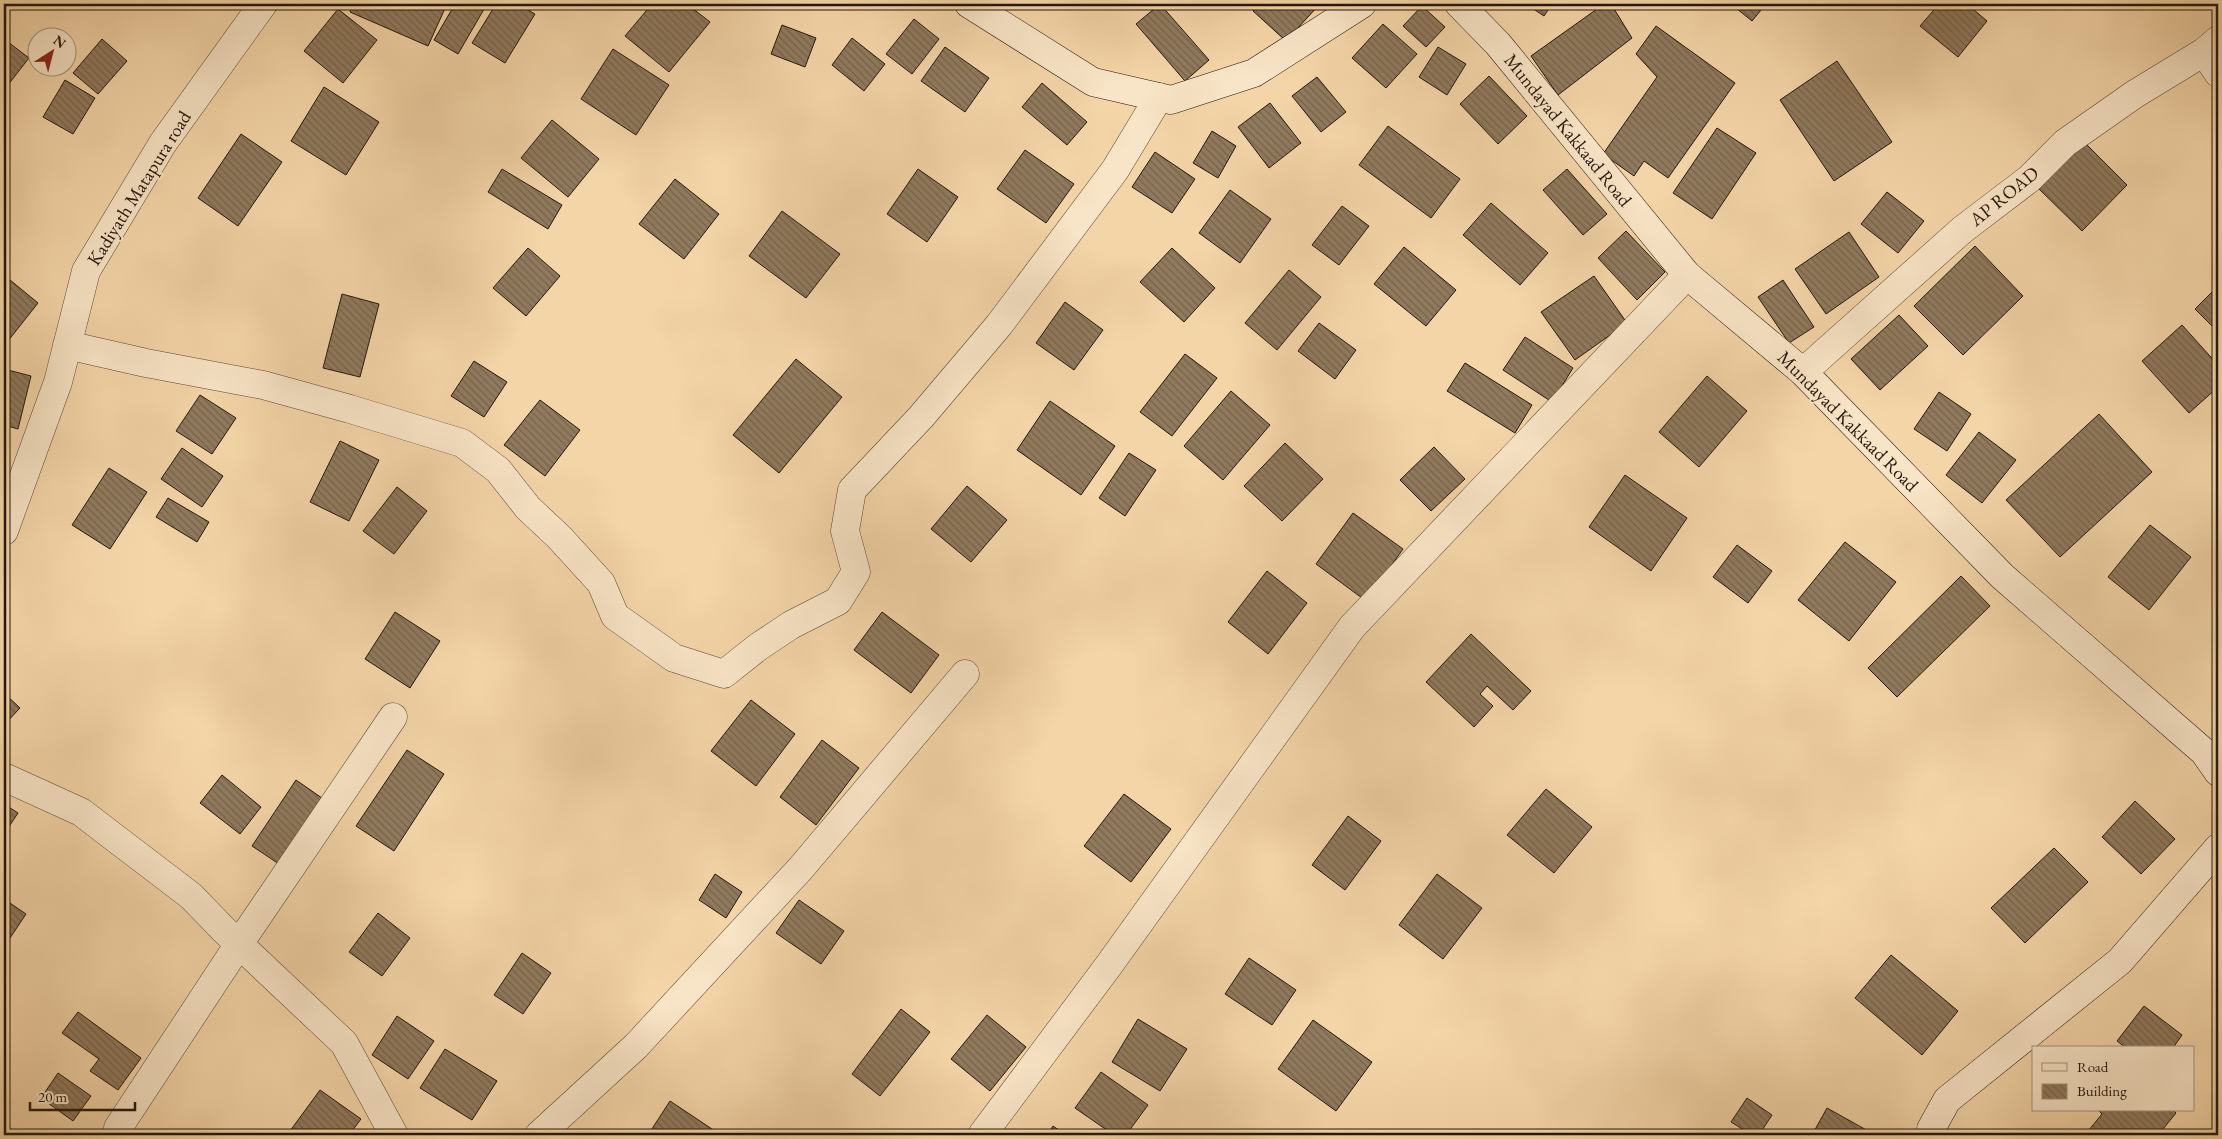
<svg xmlns="http://www.w3.org/2000/svg" width="2222" height="1139" viewBox="0 0 2222 1139" font-family="'EB Garamond',serif">
<style>
.building{fill:url(#building-back-hatch);stroke:#23170d}
.lines{fill:none;stroke-linecap:round;stroke-linejoin:round}
.street-casing{stroke:#574634;stroke-width:29}
.secondary-casing{stroke:#23170d;stroke-width:29}
.street{stroke:#f8e4c6;stroke-width:28}
.secondary{stroke:#f8e4c6;stroke-width:28}
.labels{text-anchor:middle;dominant-baseline:central;stroke-width:4;stroke-linejoin:round;paint-order:stroke}
.street-label{font-size:19px;fill:#23170d;stroke:#f8e4c6}
</style>
<defs>
<pattern id="building-back-hatch" width="6" height="6" patternUnits="userSpaceOnUse" patternTransform="scale(1.25)"><rect width="6" height="6" fill="#907a5e"/><path d="M-1 5l2 2M0 0l6 6M5-1l2 2" fill="none" stroke="#75634c"/></pattern>
</defs>
<rect width="100%" height="100%" fill="#f4d5a8"/>
<filter id="stains"><feTurbulence type="fractalNoise" baseFrequency=".004" numOctaves="4"/><feColorMatrix values="0 0 0 0 .2 0 0 0 0 .09 0 0 0 0 .02 0 0 0 .5 -.17"/></filter>
<radialGradient id="worn" r=".72"><stop offset=".6" stop-color="#630" stop-opacity="0"/><stop offset="1" stop-color="#630" stop-opacity=".3"/></radialGradient>
<path class="building" d="M 353,4 L 447,4 L 428,46 L 350,12 Z
M 455,4 L 487,4 L 458,54 L 434,40 Z
M 496,4 L 518,4 L 535,14 L 505,63 L 472,43 Z
M 652,4 L 687,4 L 710,22 L 669,72 L 625,36 Z
M 1160,4 L 1209,60 L 1185,81 L 1136,24 Z
M 1260,4 L 1315,4 L 1318,6 L 1286,41 L 1253,11 Z
M 1526,4 L 1552,4 L 1544,16 Z
M 1604,4 L 1611,4 L 1632,38 L 1558,95 L 1531,56 Z
M 1731,4 L 1766,4 L 1752,21 Z
M 1939,4 L 1967,4 L 1987,21 L 1958,57 L 1920,26 Z
M 1422,6 L 1445,27 L 1426,47 L 1403,26 Z
M 338,9 L 377,40 L 343,83 L 304,51 Z
M 914,19 L 939,39 L 912,74 L 886,54 Z
M 1383,24 L 1417,54 L 1386,88 L 1352,58 Z
M 782,25 L 816,38 L 805,67 L 771,54 Z
M 1656,26 L 1735,83 L 1668,178 L 1644,161 L 1634,176 L 1603,154 L 1657,77 L 1636,54 Z
M 852,38 L 885,64 L 864,91 L 832,65 Z
M 4,39 L 29,58 L 4,90 Z
M 102,39 L 127,61 L 98,94 L 73,73 Z
M 945,47 L 989,78 L 965,112 L 921,81 Z
M 1438,47 L 1466,64 L 1447,95 L 1419,77 Z
M 613,49 L 669,85 L 636,135 L 581,99 Z
M 1837,61 L 1892,142 L 1834,181 L 1780,100 Z
M 1489,76 L 1527,116 L 1498,144 L 1460,104 Z
M 1317,77 L 1346,112 L 1321,132 L 1292,96 Z
M 65,80 L 95,98 L 73,134 L 43,117 Z
M 1042,83 L 1087,122 L 1067,145 L 1022,107 Z
M 324,87 L 379,122 L 346,175 L 291,141 Z
M 1270,103 L 1301,143 L 1269,168 L 1238,127 Z
M 552,120 L 599,159 L 568,197 L 521,158 Z
M 1388,126 L 1460,179 L 1431,218 L 1359,165 Z
M 1717,128 L 1756,153 L 1712,219 L 1673,193 Z
M 1212,131 L 1236,146 L 1218,178 L 1193,163 Z
M 241,134 L 282,162 L 238,226 L 198,198 Z
M 2083,141 L 2127,185 L 2082,231 L 2038,188 Z
M 1025,150 L 1074,184 L 1046,223 L 997,189 Z
M 1155,152 L 1195,179 L 1172,213 L 1132,187 Z
M 502,169 L 562,205 L 548,229 L 488,192 Z
M 918,169 L 958,197 L 927,242 L 887,214 Z
M 1567,169 L 1607,214 L 1583,235 L 1543,190 Z
M 675,179 L 719,214 L 684,259 L 639,224 Z
M 1230,190 L 1271,219 L 1240,263 L 1199,233 Z
M 1887,192 L 1924,221 L 1898,253 L 1861,224 Z
M 1491,203 L 1548,253 L 1520,285 L 1463,235 Z
M 1342,206 L 1369,226 L 1339,265 L 1312,245 Z
M 782,211 L 840,254 L 806,298 L 749,256 Z
M 1626,231 L 1665,272 L 1637,300 L 1598,258 Z
M 1849,232 L 1879,277 L 1826,314 L 1795,269 Z
M 1975,246 L 2023,296 L 1963,355 L 1914,306 Z
M 1404,247 L 1456,290 L 1426,326 L 1374,284 Z
M 528,248 L 560,276 L 526,316 L 493,288 Z
M 1172,248 L 1215,288 L 1184,322 L 1140,282 Z
M 1289,270 L 1321,297 L 1277,350 L 1245,323 Z
M 4,275 L 38,303 L 4,346 Z
M 1594,276 L 1627,323 L 1575,360 L 1541,312 Z
M 1783,280 L 1814,327 L 1789,343 L 1758,297 Z
M 2218,286 L 2218,332 L 2195,309 Z
M 342,294 L 379,304 L 360,377 L 323,368 Z
M 1065,302 L 1103,330 L 1074,370 L 1036,343 Z
M 1899,315 L 1928,346 L 1880,390 L 1851,359 Z
M 1319,323 L 1356,350 L 1335,379 L 1298,351 Z
M 2182,325 L 2218,365 L 2218,387 L 2189,413 L 2142,361 Z
M 1525,337 L 1573,368 L 1552,402 L 1503,370 Z
M 1185,354 L 1217,378 L 1172,436 L 1140,412 Z
M 796,359 L 842,397 L 779,473 L 733,435 Z
M 474,361 L 507,382 L 484,417 L 451,396 Z
M 1465,363 L 1532,405 L 1515,433 L 1447,391 Z
M 4,369 L 31,376 L 18,429 L 4,425 Z
M 1707,376 L 1747,411 L 1699,467 L 1659,432 Z
M 1231,391 L 1270,425 L 1223,480 L 1184,446 Z
M 1939,392 L 1971,414 L 1947,451 L 1914,429 Z
M 200,395 L 236,418 L 212,454 L 176,431 Z
M 540,400 L 580,430 L 545,476 L 504,445 Z
M 1050,401 L 1115,446 L 1081,495 L 1017,450 Z
M 2099,414 L 2152,472 L 2060,557 L 2006,500 Z
M 1979,432 L 2016,460 L 1982,503 L 1946,475 Z
M 340,441 L 379,460 L 349,521 L 310,502 Z
M 1285,443 L 1323,479 L 1282,521 L 1244,486 Z
M 1434,447 L 1465,479 L 1431,511 L 1400,480 Z
M 182,448 L 223,476 L 202,507 L 161,479 Z
M 1129,453 L 1156,470 L 1125,516 L 1099,498 Z
M 109,468 L 147,492 L 110,549 L 72,525 Z
M 1625,475 L 1687,518 L 1651,571 L 1589,527 Z
M 967,486 L 1007,520 L 971,562 L 931,529 Z
M 397,487 L 427,511 L 394,554 L 363,531 Z
M 168,498 L 209,522 L 197,542 L 156,517 Z
M 1353,513 L 1403,549 L 1366,601 L 1316,564 Z
M 2150,525 L 2191,557 L 2149,610 L 2108,577 Z
M 1845,542 L 1896,582 L 1849,641 L 1798,600 Z
M 1737,545 L 1772,571 L 1748,603 L 1713,577 Z
M 1267,571 L 1307,603 L 1268,654 L 1228,622 Z
M 1961,576 L 1990,606 L 1897,697 L 1868,668 Z
M 395,612 L 440,641 L 410,688 L 365,659 Z
M 882,612 L 939,655 L 911,693 L 854,650 Z
M 1471,634 L 1531,691 L 1513,710 L 1487,686 L 1480,694 L 1493,706 L 1474,727 L 1426,682 Z
M 4,693 L 20,708 L 4,725 Z
M 751,700 L 795,734 L 756,786 L 711,751 Z
M 822,740 L 859,768 L 816,825 L 780,797 Z
M 407,750 L 444,774 L 394,851 L 356,826 Z
M 222,775 L 261,807 L 240,834 L 200,803 Z
M 296,780 L 332,805 L 288,870 L 252,846 Z
M 1546,789 L 1592,827 L 1554,873 L 1507,835 Z
M 1124,794 L 1171,829 L 1131,882 L 1084,846 Z
M 2135,801 L 2175,839 L 2141,874 L 2102,837 Z
M 4,804 L 18,813 L 4,834 Z
M 1348,816 L 1381,841 L 1345,890 L 1312,865 Z
M 2054,848 L 2088,882 L 2025,943 L 1991,908 Z
M 715,874 L 742,892 L 726,918 L 699,900 Z
M 1437,874 L 1482,908 L 1443,959 L 1399,925 Z
M 4,899 L 26,914 L 4,947 Z
M 799,900 L 844,931 L 821,964 L 776,933 Z
M 378,913 L 410,938 L 382,976 L 349,952 Z
M 522,953 L 551,973 L 523,1014 L 494,995 Z
M 1891,955 L 1958,1011 L 1922,1055 L 1855,998 Z
M 1249,958 L 1296,990 L 1272,1025 L 1225,994 Z
M 2144,1006 L 2182,1035 L 2173,1048 L 2126,1048 L 2117,1041 Z
M 901,1009 L 930,1032 L 880,1096 L 852,1074 Z
M 78,1012 L 141,1058 L 118,1090 L 90,1071 L 99,1059 L 62,1033 Z
M 987,1015 L 1026,1047 L 990,1091 L 951,1059 Z
M 397,1016 L 434,1041 L 408,1079 L 372,1055 Z
M 1138,1019 L 1187,1049 L 1160,1091 L 1112,1062 Z
M 1313,1020 L 1372,1062 L 1336,1111 L 1278,1069 Z
M 445,1049 L 497,1081 L 472,1120 L 420,1088 Z
M 1101,1072 L 1148,1105 L 1126,1135 L 1114,1135 L 1075,1108 Z
M 58,1073 L 91,1096 L 73,1121 L 41,1098 Z
M 320,1090 L 361,1119 L 349,1135 L 296,1135 L 290,1131 Z
M 1747,1098 L 1772,1115 L 1759,1135 L 1752,1135 L 1731,1122 Z
M 670,1101 L 721,1135 L 648,1135 Z
M 1827,1108 L 1870,1132 L 1869,1135 L 1812,1135 Z
M 2098,1110 L 2173,1110 L 2176,1113 L 2163,1129 L 2170,1135 L 2094,1135 L 2088,1131 L 2102,1114 Z
M 1053,1126 L 1066,1135 L 1047,1135 Z"/>
<g class="lines">
<defs>
<path id="street" d="M 2204,52 L 2218,73
M 67,345 L 146,363 L 263,385 L 350,409 L 462,443 L 498,470 L 528,508 L 559,537 L 601,583 L 615,616 L 674,658 L 724,674 L 758,647 L 791,625 L 838,601 L 856,572 L 845,531 L 852,490 L 921,417 L 999,325 L 1115,170 L 1159,97
M 1803,372 L 1962,230 L 2029,179 L 2065,143 L 2135,94 L 2204,52 L 2218,40
M 4,531 L 58,382 L 86,271 L 163,143 L 263,4
M 4,777 L 81,812 L 191,896 L 223,929 L 344,1043 L 394,1135
M 118,1128 L 239,944 L 393,717
M 539,1135 L 636,1046 L 801,868 L 965,674
M 982,1135 L 1109,965 L 1352,627 L 1687,275"/>
<path id="secondary" d="M 969,4 L 1093,82 L 1171,100 L 1254,73 L 1362,4
M 1459,4 L 1498,44 L 1687,275 L 1803,372 L 2002,576 L 2204,752 L 2218,772
M 1931,1135 L 1931,1129 L 1947,1100 L 2120,961 L 2218,848"/>
</defs>
<use href="#street" class="street-casing"/>
<use href="#secondary" class="secondary-casing"/>
<use href="#street" class="street"/>
<use href="#secondary" class="secondary"/>
</g>
<g class="labels">
<g class="street-label">
<text transform="translate(1568 130) rotate(51)">Mundayad Kakkaad Road</text>
<text transform="translate(139 188) rotate(-58)">Kadiyath Matapura road</text>
<text transform="translate(2004 196) rotate(-39)">AP ROAD</text>
<text transform="translate(1848 421) rotate(45)">Mundayad Kakkaad Road</text>
</g>
</g>
<rect width="2222" height="1139" fill="none" stroke="#f4d5a8" stroke-width="20"/>
<rect x="5" y="5" width="2212" height="1129" fill="none" stroke="#23170d" stroke-width="2.5"/>
<rect x="10" y="10" width="2202" height="1119" fill="none" stroke="#23170d"/>
<rect x="2032" y="1046" width="162" height="65" fill="#f8e4c6" stroke="#a3927c"/>
<rect x="2042" y="1063" width="25" height="8" fill="#f8e4c6" stroke="#a3927c"/>
<text x="2077" y="1072" font-size="15" fill="#23170d">Road</text>
<rect x="2042" y="1084" width="25" height="15" fill="url(#building-back-hatch)" stroke="#a3927c"/>
<text x="2077" y="1096" font-size="15" fill="#23170d">Building</text>
<g transform="translate(52 52) rotate(36)"><circle r="24" fill="#f8e4c6" stroke="#a3927c"/>
<path d="M0-4L9 19L0 12L-9 19Z" fill="#8f2418"/>
<text y="-8" font-size="14" font-weight="bold" text-anchor="middle" fill="#23170d">N</text>
</g>
<path d="M30 1102v8h105v-8" fill="none" stroke="#23170d" stroke-width="2.5"/>
<text x="38" y="1102" font-size="15" fill="#23170d" stroke="#f8e4c6" stroke-width="4" paint-order="stroke">20 m</text>
<rect width="100%" height="100%" filter="url(#stains)"/>
<rect width="100%" height="100%" fill="url(#worn)"/>
</svg>
